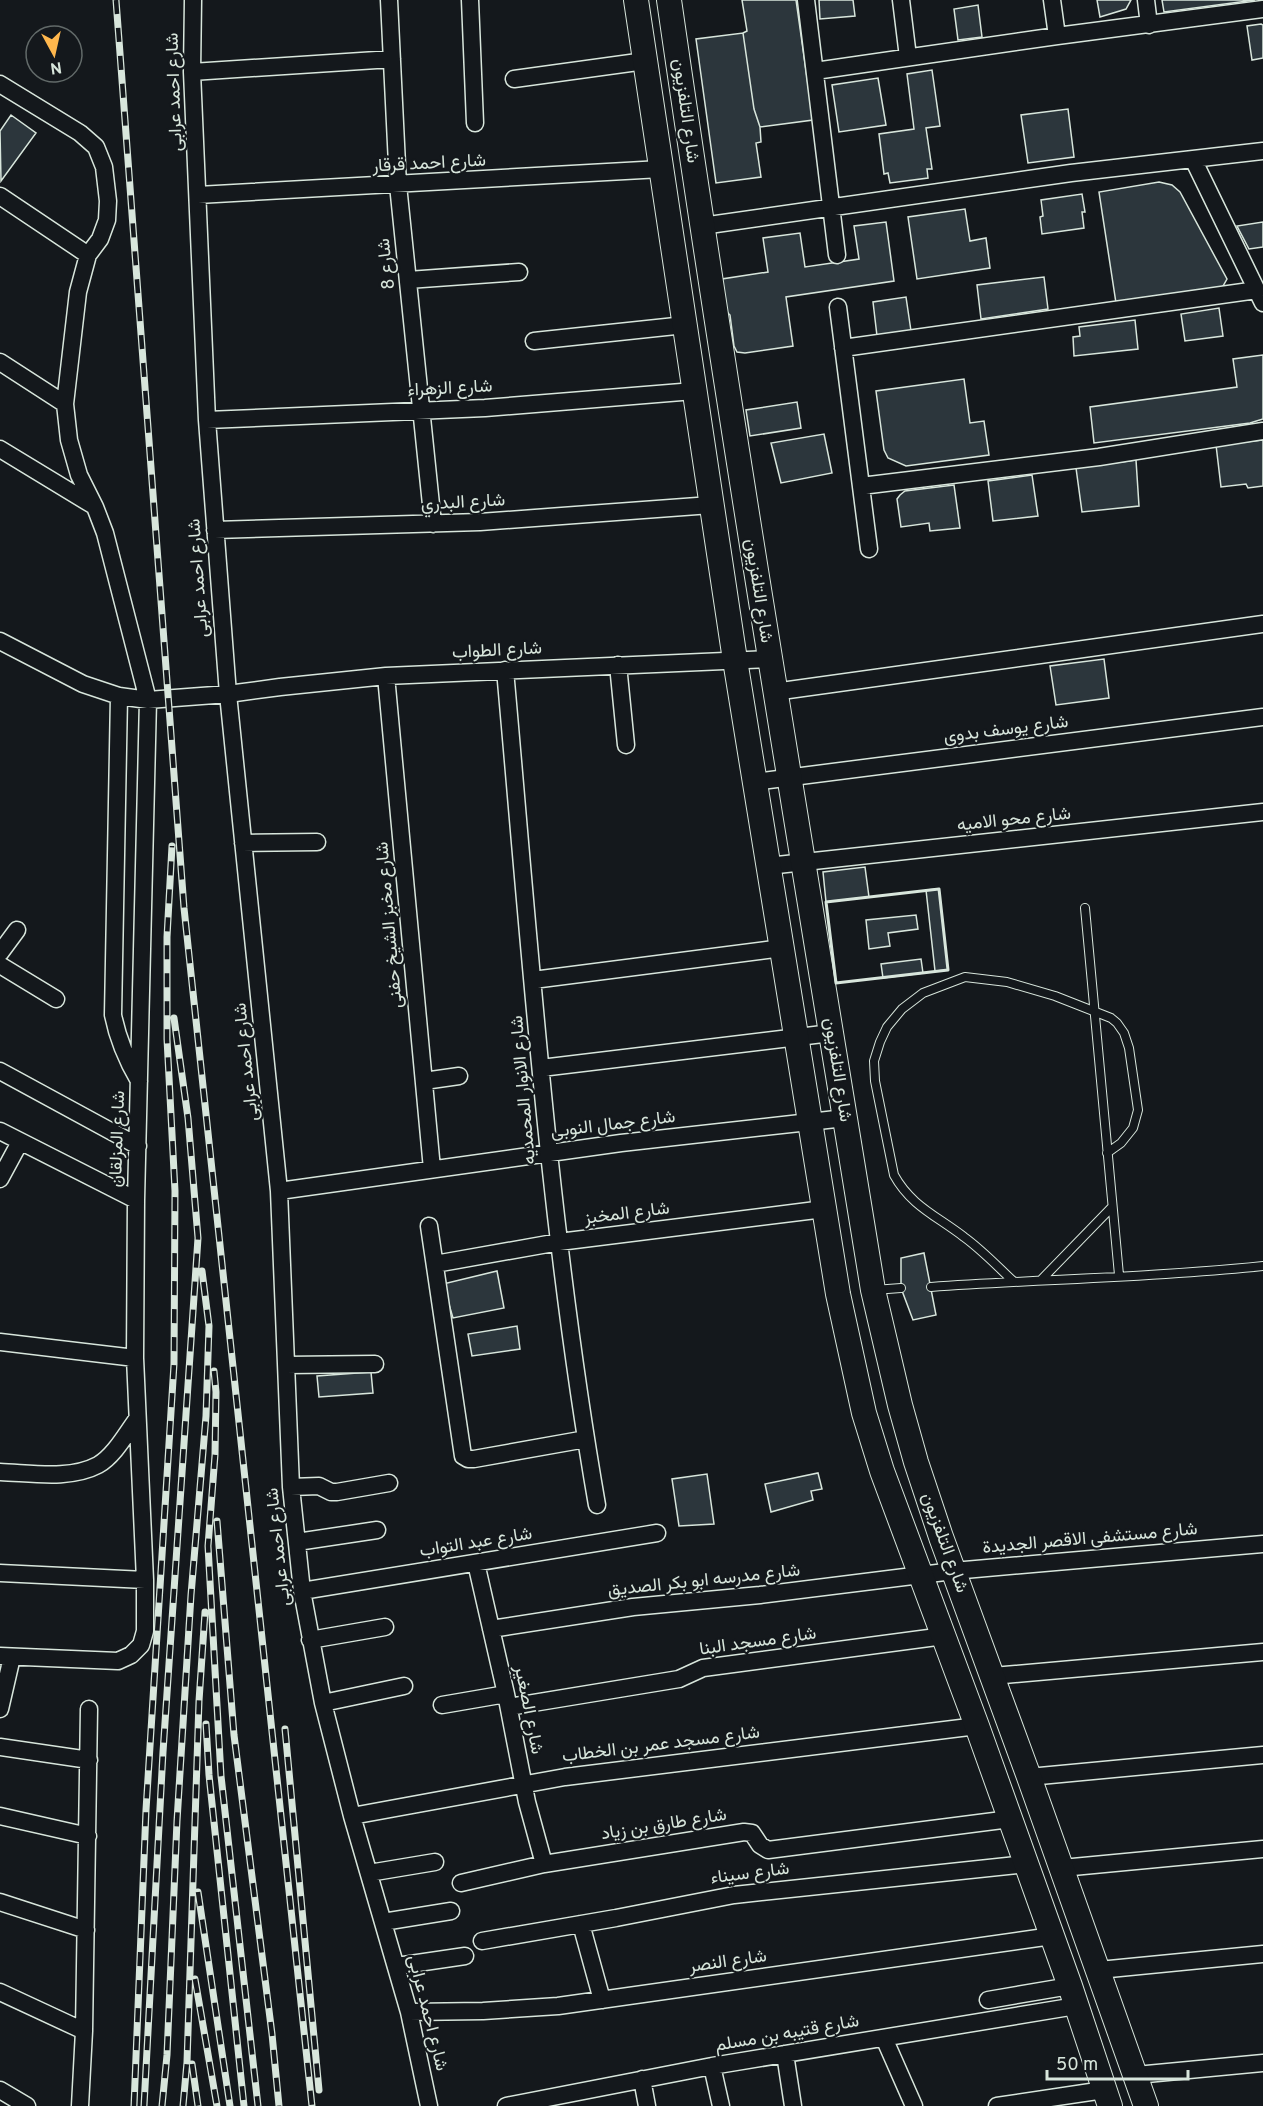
<svg xmlns="http://www.w3.org/2000/svg" width="1263" height="2106" viewBox="0 0 1263 2106" font-family="Overpass,Vazirmatn,sans-serif">
<style>
.building{fill:#2c363c;stroke:#d8e6dc;stroke-width:1.5}
.lines{fill:none;stroke-linecap:round;stroke-linejoin:round}
.service-casing{stroke:#d8e6dc;stroke-width:10}
.minor-casing{stroke:#d8e6dc;stroke-width:19}
.secondary-casing{stroke:#d8e6dc;stroke-width:26}
.service{stroke:#14181c;stroke-width:8}
.minor{stroke:#14181c;stroke-width:16}
.secondary{stroke:#14181c;stroke-width:24}
.rail-casing{stroke:#d8e6dc;stroke-width:7}
.rail{stroke:#14181c;stroke-width:4.5;stroke-dasharray:14;stroke-linecap:butt}
.wall{stroke:#d8e6dc;stroke-width:3}
.labels{text-anchor:middle;dominant-baseline:central;stroke-width:4.5;stroke-linejoin:round;paint-order:stroke}
.street-label{font-size:18px;fill:#d8e6dc;stroke:#14181c}
</style>
<rect width="100%" height="100%" fill="#14181c"/>
<path class="building" d="M 742,0 L 796,0 L 813,120 L 760,127 L 754,109 L 743,33 L 747,31 Z
M 819,0 L 853,0 L 855,16 L 820,19 Z
M 1097,0 L 1131,0 L 1126,9 L 1100,17 Z
M 1162,0 L 1255,0 L 1164,12 Z
M 978,5 L 982,37 L 958,40 L 954,9 Z
M 1261,24 L 1263,25 L 1263,58 L 1252,60 L 1247,26 Z
M 743,33 L 754,109 L 760,127 L 761,142 L 756,143 L 761,177 L 716,183 L 696,39 Z
M 932,70 L 940,126 L 926,128 L 932,169 L 927,169 L 928,178 L 890,183 L 888,173 L 884,174 L 879,134 L 914,129 L 907,74 Z
M 878,78 L 886,125 L 839,132 L 832,85 Z
M 1068,109 L 1074,157 L 1028,163 L 1021,115 Z
M 11,115 L 36,133 L 1,181 L 0,131 Z
M 1159,182 L 1172,185 L 1180,192 L 1227,279 L 1223,286 L 1218,290 L 1116,303 L 1099,192 Z
M 1082,194 L 1085,212 L 1082,212 L 1084,228 L 1042,234 L 1040,217 L 1043,216 L 1041,200 Z
M 965,209 L 970,241 L 986,238 L 990,268 L 917,279 L 908,217 Z
M 886,222 L 894,281 L 786,297 L 793,346 L 745,353 L 737,352 L 734,346 L 730,315 L 727,312 L 722,279 L 768,272 L 763,238 L 800,233 L 805,267 L 859,259 L 854,226 Z
M 1263,222 L 1263,247 L 1249,249 L 1237,226 Z
M 1044,277 L 1048,309 L 981,319 L 977,285 Z
M 906,297 L 911,331 L 877,336 L 873,302 Z
M 1219,308 L 1223,336 L 1185,341 L 1181,314 Z
M 1135,320 L 1138,349 L 1074,356 L 1073,337 L 1080,336 L 1079,327 Z
M 1263,355 L 1263,419 L 1250,423 L 1094,443 L 1090,407 L 1237,387 L 1233,359 Z
M 964,379 L 970,423 L 984,421 L 989,455 L 906,466 L 888,458 L 884,450 L 876,391 Z
M 797,402 L 801,428 L 750,436 L 746,410 Z
M 824,434 L 832,473 L 781,483 L 771,443 Z
M 1263,440 L 1263,486 L 1248,488 L 1246,484 L 1221,487 L 1216,445 Z
M 1136,460 L 1139,506 L 1082,512 L 1076,468 Z
M 1032,475 L 1038,516 L 993,521 L 988,481 Z
M 954,485 L 960,528 L 930,531 L 929,523 L 901,527 L 897,499 L 900,495 L 905,491 Z
M 1104,659 L 1109,698 L 1056,705 L 1050,666 Z
M 865,867 L 869,897 L 826,902 L 823,872 Z
M 939,889 L 948,970 L 935,971 L 926,890 Z
M 916,915 L 918,929 L 888,933 L 890,946 L 869,949 L 866,920 Z
M 921,959 L 923,973 L 883,978 L 881,964 Z
M 924,1253 L 936,1315 L 913,1320 L 901,1288 L 901,1258 Z
M 497,1271 L 504,1308 L 453,1318 L 443,1284 Z
M 517,1326 L 520,1349 L 472,1356 L 468,1334 Z
M 371,1372 L 373,1393 L 319,1397 L 317,1376 Z
M 818,1473 L 822,1489 L 811,1491 L 813,1500 L 771,1512 L 765,1484 Z
M 707,1474 L 714,1524 L 679,1526 L 672,1479 Z"/>
<g class="lines">
<defs>
<path id="service" d="M 1085,908 L 1119,1275
M 1041,1280 L 1112,1207
M 1013,1281 C 997,1266 982,1250 964,1237 C 937,1216 911,1206 894,1175 L 875,1081 L 874,1061 L 880,1042 L 887,1027 L 902,1009 L 923,993 L 965,977 L 1007,982 L 1055,996 L 1111,1018 L 1117,1023 L 1124,1033 L 1129,1048 L 1138,1110 L 1133,1128 L 1121,1143 L 1107,1153
M 931,1287 C 1041,1279 1153,1278 1263,1266
M 874,1290 L 901,1288"/>
<path id="minor" d="M 193,0 L 192,72 L 207,420 L 228,694 L 279,1191 L 291,1487 L 302,1591 L 323,1703 L 352,1816 L 409,2012 L 429,2106
M 389,0 L 398,185 L 433,524
M 470,0 L 475,123
M 806,0 L 837,255
M 901,0 L 908,57
M 1052,0 L 1057,36
M 1146,0 L 1149,25
M 815,71 L 1057,36 L 1263,9
M 192,72 L 392,59
M 514,79 L 645,61
M 0,84 L 80,133 L 96,147 L 104,167 L 108,201 L 107,220 L 100,239 L 88,255 L 78,292 L 65,404 L 69,440 L 79,475 L 95,507 L 105,533 L 148,700 L 136,1200 L 135,1358 L 145,1580 L 145,1631 L 141,1645 L 131,1655 L 118,1661 L 0,1656
M 1193,159 L 1263,303
M 198,195 L 661,169
M 0,196 L 88,255
M 702,226 L 1071,173 L 1263,151
M 408,280 L 519,272
M 838,307 L 869,549
M 534,341 L 685,325
M 843,348 L 1257,290
M 0,362 L 65,404
M 207,420 L 485,408 L 694,391
M 0,449 L 94,506
M 861,486 L 1099,457 L 1263,431
M 215,530 L 480,522 L 711,505
M 0,641 L 83,684 L 119,696 L 148,700 L 228,694 L 280,687 L 386,676 L 769,659
M 618,665 L 626,745
M 505,670 C 530,949 549,1229 597,1505
M 386,676 L 432,1169
M 774,692 L 1263,624
M 119,696 L 113,1015 C 118,1040 126,1059 139,1081
M 754,782 L 1263,717
M 243,843 L 317,842
M 768,866 L 1263,812
M 0,953 L 17,930
M 0,965 L 56,999
M 533,980 L 782,948
M 541,1068 L 831,1033
M 0,1071 L 138,1146
M 424,1081 L 459,1076
M 0,1131 L 136,1200
M 0,1179 L 20,1142
M 279,1191 L 621,1143 L 845,1118
M 429,1226 L 463,1456 L 468,1459 L 474,1459 L 586,1439
M 435,1264 L 559,1242 L 824,1209
M 0,1342 L 135,1358
M 286,1365 L 375,1364
M 0,1472 C 31,1473 70,1480 98,1465 C 114,1456 126,1434 137,1419
M 291,1487 L 319,1486 L 331,1492 L 337,1492 L 389,1483
M 297,1542 L 377,1530
M 476,1563 L 506,1694 L 527,1802 L 544,1864
M 0,1573 L 145,1580
M 302,1591 L 657,1533
M 491,1629 L 633,1607 L 760,1595 L 953,1571 L 1263,1544
M 310,1640 L 385,1627
M 993,1676 L 1263,1652
M 323,1703 L 404,1686
M 442,1705 L 506,1694
M 509,1707 L 679,1679 L 703,1668 L 944,1636
M 0,1709 L 12,1657
M 0,1747 L 89,1760
M 1029,1777 L 1263,1755
M 0,1816 L 88,1836
M 352,1816 L 565,1777 L 977,1726
M 1062,1868 L 1263,1849
M 369,1873 L 435,1862
M 461,1883 L 544,1864 L 744,1832 L 752,1833 L 760,1845 L 768,1850 L 1010,1819
M 0,1902 L 86,1930
M 383,1922 L 451,1911
M 581,1924 L 602,2000
M 482,1941 L 616,1918 L 734,1895 L 1026,1864
M 397,1966 L 465,1956
M 1099,1970 L 1263,1954
M 0,1992 L 84,2031
M 988,2000 L 1070,1986
M 409,2012 L 483,2011 L 558,2006 L 1052,1936
M 884,2038 L 914,2106
M 785,2054 L 793,2106
M 712,2066 L 721,2106
M 1136,2075 L 1263,2063
M 642,2079 L 647,2106
M 0,2090 L 27,2106
M 80,2106 L 84,2031 L 89,1709
M 506,2106 L 712,2066 L 1076,2006
M 997,2106 L 1104,2090"/>
<path id="secondary" d="M 636,0 L 735,660 L 838,1294 L 864,1413 L 882,1471 L 977,1726 L 1070,1986 L 1110,2106
M 669,0 C 731,431 803,860 873,1290 L 900,1405 L 916,1462 L 941,1537 L 1029,1777 L 1146,2106"/>
</defs>
<use href="#service" class="service-casing"/>
<use href="#minor" class="minor-casing"/>
<use href="#secondary" class="secondary-casing"/>
<use href="#service" class="service"/>
<use href="#minor" class="minor"/>
<use href="#secondary" class="secondary"/>
<defs>
<path id="rail" d="M 116,0 L 184,908 L 312,2106
M 214,1371 L 216,1392 L 215,1455 L 208,1546 L 221,1776 L 258,2106
M 217,1521 L 234,1735 L 272,2034 L 279,2106
M 206,1724 L 209,1775 L 244,2106
M 285,1729 L 319,2090
M 198,1892 L 230,2106
M 195,1979 L 217,2106
M 192,2064 L 198,2106
M 134,2106 L 146,1810 L 174,1364 L 175,1191 L 167,1039 L 167,937 L 172,846
M 144,2106 L 163,1752 L 198,1238 L 188,1118 L 174,1018
M 162,2106 L 167,2055 L 177,1821 L 191,1595 L 206,1416 L 209,1326 L 202,1271
M 183,2106 L 187,2062 L 199,1701 L 205,1612"/>
</defs>
<use href="#rail" class="rail-casing"/>
<use href="#rail" class="rail"/>
<path class="wall" d="M 939,889 L 948,970 L 836,983 L 826,902 Z"/>
</g>
<g class="labels">
<g class="street-label">
<text transform="translate(175 92) rotate(-92)">شارع احمد عرابى</text>
<text transform="translate(685 111) rotate(82)">شارع التلفزيون</text>
<text transform="translate(429 164) rotate(-3)">شارع احمد قرقار</text>
<text transform="translate(387 264) rotate(-96)">شارع 8</text>
<text transform="translate(450 389) rotate(-3)">شارع الزهراء</text>
<text transform="translate(463 503) rotate(-3)">شارع البدري</text>
<text transform="translate(199 578) rotate(-94)">شارع احمد عرابى</text>
<text transform="translate(758 591) rotate(81)">شارع التلفزيون</text>
<text transform="translate(497 651) rotate(-3)">شارع الطواب</text>
<text transform="translate(1006 730) rotate(-7)">شارع يوسف بدوى</text>
<text transform="translate(1014 820) rotate(-6)">شارع محو الاميه</text>
<text transform="translate(390 925) rotate(-95)">شارع مخبز الشيخ حفنى</text>
<text transform="translate(247 1062) rotate(-96)">شارع احمد عرابى</text>
<text transform="translate(837 1070) rotate(81)">شارع التلفزيون</text>
<text transform="translate(524 1090) rotate(-95)">شارع الانوار المحمديه</text>
<text transform="translate(613 1125) rotate(-7)">شارع جمال النوبى</text>
<text transform="translate(118 1139) rotate(-88)">شارع المزلقان</text>
<text transform="translate(627 1214) rotate(-7)">شارع المخبز</text>
<text transform="translate(1090 1539) rotate(-5)">شارع مستشفى الاقصر الجديدة</text>
<text transform="translate(476 1543) rotate(-9)">شارع عبد التواب</text>
<text transform="translate(944 1543) rotate(70)">شارع التلفزيون</text>
<text transform="translate(279 1547) rotate(-96)">شارع احمد عرابى</text>
<text transform="translate(704 1581) rotate(-6)">شارع مدرسه ابو بكر الصديق</text>
<text transform="translate(758 1642) rotate(-8)">شارع مسجد البنا</text>
<text transform="translate(528 1710) rotate(79)">شارع الصغير</text>
<text transform="translate(661 1745) rotate(-7)">شارع مسجد عمر بن الخطاب</text>
<text transform="translate(664 1825) rotate(-9)">شارع طارق بن زياد</text>
<text transform="translate(750 1874) rotate(-7)">شارع سيناء</text>
<text transform="translate(728 1962) rotate(-8)">شارع النصر</text>
<text transform="translate(427 2013) rotate(76)">شارع احمد عرابى</text>
<text transform="translate(787 2034) rotate(-10)">شارع قتيبه بن مسلم</text>
</g>
</g>
<g transform="translate(54 54) rotate(172)"><circle r="28" fill="#14181c" stroke="#626a69" stroke-width="1.5"/>
<path d="M0-4.5L10 22L0 15L-10 22Z" fill="#ffb74d"/>
<text y="-9" font-size="16" font-weight="bold" text-anchor="middle" fill="#d8e6dc">N</text>
</g>
<path d="M1047 2070v9h141v-9" fill="none" stroke="#d8e6dc" stroke-width="3"/>
<text x="1056" y="2070" font-size="18" fill="#d8e6dc" stroke="#14181c" stroke-width="4.5" paint-order="stroke">50 m</text>
</svg>
